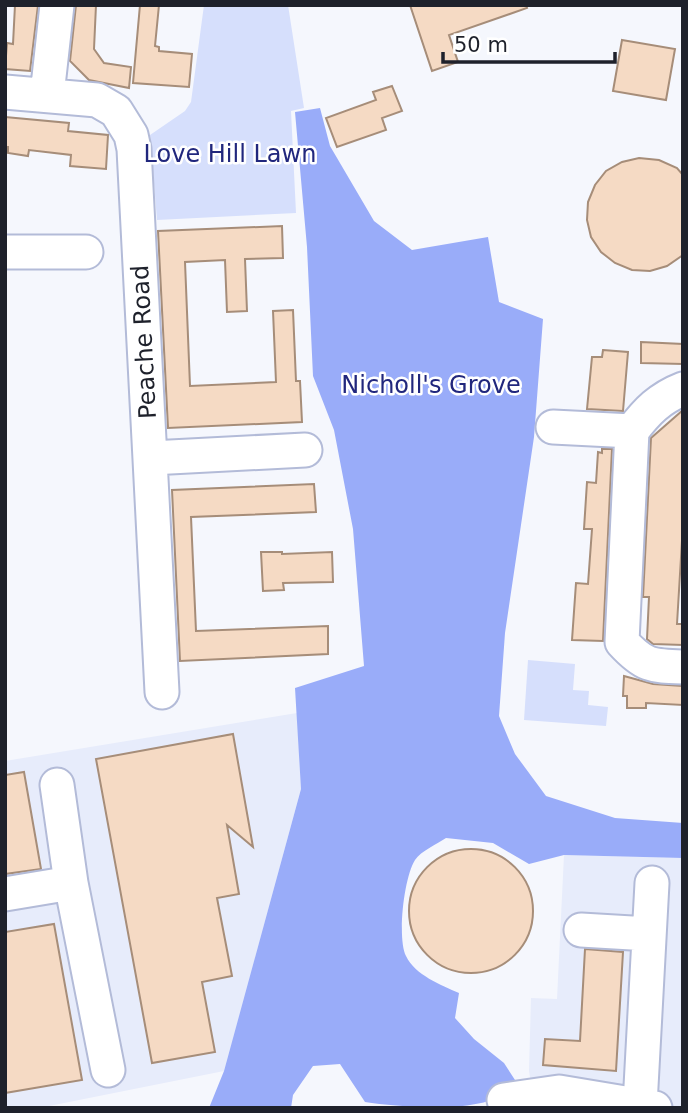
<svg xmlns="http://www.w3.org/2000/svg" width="688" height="1113" viewBox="0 0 688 1113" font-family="'DejaVu Sans',sans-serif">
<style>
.built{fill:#e7ecfb}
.green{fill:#d6dffc}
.forest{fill:#99acf9}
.building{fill:#f5dac4;stroke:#a68d79;stroke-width:2}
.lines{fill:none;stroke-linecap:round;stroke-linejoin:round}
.minor-casing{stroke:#b3bbd8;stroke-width:37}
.minor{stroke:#fff;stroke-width:33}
.labels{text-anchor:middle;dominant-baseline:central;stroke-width:5;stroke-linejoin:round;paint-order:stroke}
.park-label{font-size:24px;fill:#21277d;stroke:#fff}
.street-label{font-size:24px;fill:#1e212b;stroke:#fff}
</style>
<rect width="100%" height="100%" fill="#f5f7fd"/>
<path class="built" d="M 297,713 L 301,789 L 224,1071 L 39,1108 L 5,1108 L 5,761 Z
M 564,855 L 683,858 L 683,1108 L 535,1108 L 529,1071 L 531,998 L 557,999 Z"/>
<path class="green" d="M 204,5 L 288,5 L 304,108 L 291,111 L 296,213 L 157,220 L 150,135 L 185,111 L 191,102 Z
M 528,660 L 575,664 L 573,690 L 589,691 L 588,705 L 608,707 L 606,726 L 524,720 Z"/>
<path class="forest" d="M 320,108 L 330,146 L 374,221 L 412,250 L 488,237 L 499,302 L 543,319 L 534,437 L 505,633 L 499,716 L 515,754 L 546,796 L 615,818 L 683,823 L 683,858 L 564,855 L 529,864 L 493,843 L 446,838 C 437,844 421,851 415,860 C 404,877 397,938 406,956 C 415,975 441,985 459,993 L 455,1018 L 474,1039 L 504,1063 L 515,1080 C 510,1085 505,1092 500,1096 C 471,1113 399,1107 365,1102 L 340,1064 L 313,1066 L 293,1095 L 291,1108 L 209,1108 L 224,1071 L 301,789 L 295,688 L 364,666 L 353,529 L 334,430 L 313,376 L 307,247 L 295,112 Z"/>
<path class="building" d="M 15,5 L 38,5 L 30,71 L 5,69 L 7,43 L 13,44 Z
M 76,5 L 96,5 L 94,49 L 104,63 L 131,67 L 129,88 L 89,80 L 70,61 Z
M 140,5 L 159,5 L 155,46 L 159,47 L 159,51 L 192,54 L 189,87 L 133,83 Z
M 410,5 L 526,5 L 527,8 L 449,35 L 458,62 L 432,71 Z
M 622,40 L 675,49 L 666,100 L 613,91 Z
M 392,86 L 402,111 L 382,118 L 386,130 L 337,147 L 326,118 L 376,100 L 373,92 Z
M 5,117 L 69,123 L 68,131 L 108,135 L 106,169 L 70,166 L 71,155 L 29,150 L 28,156 L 8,153 L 8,147 L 5,147 Z
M 639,158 L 659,160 L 677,168 L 683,175 L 683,255 L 667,266 L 650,271 L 632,270 L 615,263 L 601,252 L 591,237 L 587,220 L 588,202 L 595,185 L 606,171 L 622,162 Z
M 282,226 L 283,258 L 245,259 L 247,311 L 227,312 L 225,260 L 185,262 L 190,386 L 276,382 L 273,311 L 293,310 L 296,381 L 300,381 L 302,422 L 168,428 L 158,231 Z
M 641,342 L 683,344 L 683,364 L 641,363 Z
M 603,350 L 628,352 L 623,411 L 587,409 L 592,357 L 602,357 Z
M 683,410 L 683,524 L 677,624 L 683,624 L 683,645 L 653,644 L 647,639 L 649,597 L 643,597 L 651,438 Z
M 602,449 L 612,449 L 603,641 L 572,640 L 576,583 L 588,584 L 592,529 L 584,529 L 587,482 L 596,483 L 598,452 L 602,453 Z
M 314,484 L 316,512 L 191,517 L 196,631 L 328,626 L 328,654 L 180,661 L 172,490 Z
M 261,552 L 282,552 L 282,554 L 332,552 L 333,582 L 283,583 L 284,590 L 263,591 Z
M 624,676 L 653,684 L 683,686 L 683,705 L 646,703 L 646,708 L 627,708 L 627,696 L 623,696 Z
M 233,734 L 253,847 L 227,825 L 239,894 L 217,898 L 232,976 L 202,982 L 215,1052 L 152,1063 L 96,759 Z
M 24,772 L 41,869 L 5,874 L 5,775 Z
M409 911a62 62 0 1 1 124 0a62 62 0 1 1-124 0Z
M 54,924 L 82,1080 L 5,1093 L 5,932 Z
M 585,949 L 623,952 L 616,1071 L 543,1065 L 545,1039 L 580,1041 Z"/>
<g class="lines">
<defs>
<path id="minor" d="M 5,92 L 97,100 L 116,111 L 131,135 L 134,149 L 162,692
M 47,95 L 57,5
M 5,252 L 86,252
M 683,389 C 660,398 647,411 632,431 L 622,642 C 644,666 651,666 683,667
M 553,427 L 632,431
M 151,458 L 305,450
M 71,883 L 108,1070
M 5,894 L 71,883 L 57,785
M 581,930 L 649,934
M 504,1100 L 559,1092 L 655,1108
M 640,1105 L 652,883"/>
</defs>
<use href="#minor" class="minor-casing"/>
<use href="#minor" class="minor"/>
</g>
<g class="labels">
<g class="park-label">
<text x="230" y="154">Love Hill Lawn</text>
<text x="431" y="385">Nicholl's Grove</text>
</g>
<g class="street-label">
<text transform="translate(144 342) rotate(-93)">Peache Road</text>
</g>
</g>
<rect width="688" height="1113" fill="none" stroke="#1e212b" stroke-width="14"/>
<path d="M443 52v10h172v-10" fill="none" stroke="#1e212b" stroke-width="3.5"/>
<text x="454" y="52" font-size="21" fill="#1e212b" stroke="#ffffff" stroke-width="5" paint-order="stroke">50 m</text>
</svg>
